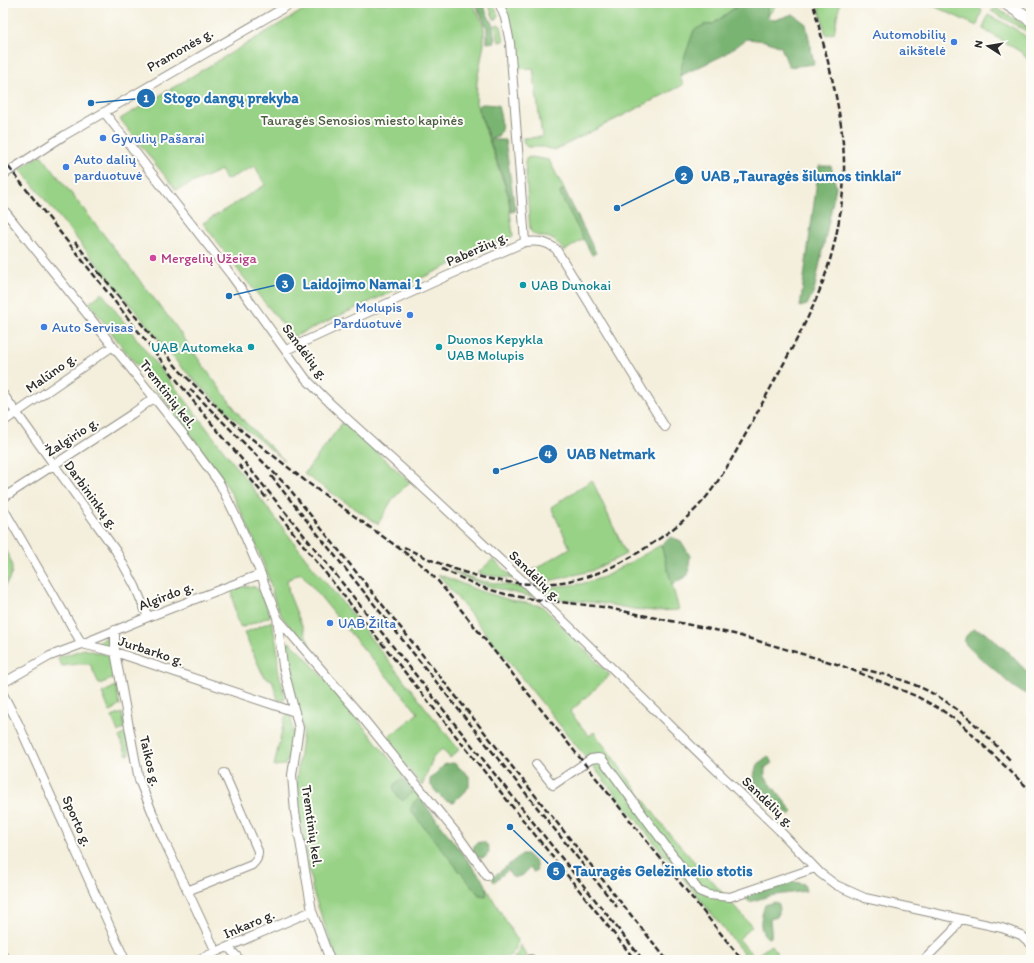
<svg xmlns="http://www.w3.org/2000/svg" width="1034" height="963" viewBox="0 0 1034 963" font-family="Itim,sans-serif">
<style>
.green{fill:#98d286;stroke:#627e58}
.forest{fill:#7ab473;stroke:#52704f}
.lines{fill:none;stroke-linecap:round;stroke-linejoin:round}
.street-casing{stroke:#908d84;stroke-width:10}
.secondary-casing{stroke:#908d84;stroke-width:14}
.street{stroke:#fff;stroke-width:8}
.secondary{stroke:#fff;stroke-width:12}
.rail{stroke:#2b2b2b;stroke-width:2.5;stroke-dasharray:6 3;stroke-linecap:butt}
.shop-dot{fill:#3f7fe0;stroke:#fdfcf7;stroke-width:1.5}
.hotel-dot{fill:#d1479c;stroke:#fdfcf7;stroke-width:1.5}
.culture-dot{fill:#0f9aa8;stroke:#fdfcf7;stroke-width:1.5}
.labels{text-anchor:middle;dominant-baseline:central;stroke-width:4;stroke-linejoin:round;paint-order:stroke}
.shop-label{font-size:14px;fill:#366cbe;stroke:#fdfcf7;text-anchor:start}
.street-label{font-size:14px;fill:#2b2b2b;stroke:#fdfcf7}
.park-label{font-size:14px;fill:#4c5d46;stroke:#fdfcf7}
.hotel-label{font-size:14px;fill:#b23c85;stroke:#fdfcf7;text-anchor:start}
.culture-label{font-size:14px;fill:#0d838f;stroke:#fdfcf7;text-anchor:start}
.leader{fill:none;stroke:#1f6fb2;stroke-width:1.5}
.callout-dot{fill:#1f6fb2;stroke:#fdfcf7;stroke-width:1.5}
.mark-label{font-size:12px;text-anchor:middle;font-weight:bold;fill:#fff}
.callout-label{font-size:15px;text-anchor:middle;font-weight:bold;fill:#1f6fb2;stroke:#fdfcf7;stroke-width:4;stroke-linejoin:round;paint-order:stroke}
</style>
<rect width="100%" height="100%" fill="#fdfcf7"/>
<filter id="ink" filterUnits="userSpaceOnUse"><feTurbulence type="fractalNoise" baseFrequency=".025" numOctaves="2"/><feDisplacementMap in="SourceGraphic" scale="8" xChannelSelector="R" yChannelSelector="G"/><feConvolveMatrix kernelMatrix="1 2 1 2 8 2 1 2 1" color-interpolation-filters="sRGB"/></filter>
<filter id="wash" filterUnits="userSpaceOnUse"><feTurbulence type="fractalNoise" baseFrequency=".012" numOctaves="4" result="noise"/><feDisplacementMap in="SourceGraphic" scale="16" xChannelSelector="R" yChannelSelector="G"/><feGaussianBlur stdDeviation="0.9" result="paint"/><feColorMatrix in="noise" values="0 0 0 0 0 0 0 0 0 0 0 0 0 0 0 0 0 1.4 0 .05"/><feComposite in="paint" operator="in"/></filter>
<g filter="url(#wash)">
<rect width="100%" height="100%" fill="#f4efdc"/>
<path class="green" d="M 315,3 L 472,3 L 483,23 L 484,29 L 484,44 L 477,81 L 476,103 L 508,195 L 513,236 L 293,337 L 241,274 L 203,223 L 265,185 L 255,166 L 226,180 L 221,170 L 176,190 L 120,119 Z
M 488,3 L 493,3 L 498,15 L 497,19 L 494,19 Z
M 503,3 L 741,3 L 713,24 L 704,25 L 680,76 L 683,85 L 555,150 L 543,147 L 527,147 L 524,144 L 523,138 L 542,137 L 533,68 L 517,69 L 513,40 Z
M 768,3 L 777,3 L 767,18 Z
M 818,3 L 840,3 L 834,33 L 826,35 Z
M 927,3 L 968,3 L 982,10 L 977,26 Z
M 996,8 L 1028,27 L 1031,29 L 1031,34 L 991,11 Z
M 988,15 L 1012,27 L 1031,40 L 1031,63 L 1021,52 L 983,29 Z
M 495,25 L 499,25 L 501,26 L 504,41 L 499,42 Z
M 41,155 L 174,324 L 204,367 L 244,421 L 284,460 L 244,428 L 181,367 L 20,169 Z
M 531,157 L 549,160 L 565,191 L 561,190 L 560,194 L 584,239 L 564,251 C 561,247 557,242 552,239 C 545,235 535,239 530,230 L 525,161 L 527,158 Z
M 102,293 L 152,359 L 186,401 L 312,566 L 350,612 L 459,750 L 450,758 L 442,749 L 433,758 L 422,786 L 385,740 L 418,713 L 350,633 L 301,573 L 287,580 L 289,594 L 311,648 C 300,638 286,625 279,611 C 273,600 271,585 267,573 C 256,544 243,513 227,486 L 166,401 L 146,378 L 89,303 Z
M 343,422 L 410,482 L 392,500 L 378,524 L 304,474 Z
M 592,480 L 626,554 L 591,571 L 549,581 L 536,582 L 527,574 L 570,548 L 551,507 Z
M 661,545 L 679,610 L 655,611 L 634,609 L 599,603 L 549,598 L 538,588 L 581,584 L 604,577 Z
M 3,547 C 14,562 16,573 3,588 Z
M 493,559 L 514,579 L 486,575 L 478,573 Z
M 449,570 L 481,581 L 522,587 L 533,597 C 504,591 476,584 449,570 Z
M 438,574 L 477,590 L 510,600 L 542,606 L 610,675 L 570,712 L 589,736 L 594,732 L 666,830 L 752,926 L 739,939 L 754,957 L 771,945 L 782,960 L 749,960 Z
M 245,586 L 255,587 L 261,592 L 271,616 L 243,627 L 240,626 L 236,618 L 232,590 Z
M 272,621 L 277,647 L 278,669 L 285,696 L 284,700 L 282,701 L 278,700 L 272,680 L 264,677 L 244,633 Z
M 112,635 L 112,647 L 95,643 Z
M 289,642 L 301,652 L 321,675 L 404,776 L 396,783 L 412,793 L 414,788 L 420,798 L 414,802 L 486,896 L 487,889 L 517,940 C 516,961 502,957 485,960 L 337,960 L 313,892 L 299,812 L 296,783 L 303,730 L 302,722 L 288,673 L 285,647 L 286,644 Z
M 84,649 L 111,656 L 115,678 L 99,684 L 90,664 L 79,664 L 62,666 L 57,658 Z
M 116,686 L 120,705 L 110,712 L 102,693 Z
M 122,713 L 125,728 L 118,732 L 112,717 Z
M 287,715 L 291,716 C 294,733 294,749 285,765 L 274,766 L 285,717 Z
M 126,733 L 130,754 L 127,755 L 119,737 Z
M 520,945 L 527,955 L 525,959 L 513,959 L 518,952 Z"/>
<path class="forest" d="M 475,3 L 482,3 L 493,26 L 495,42 L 487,43 L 487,28 Z
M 741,3 L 768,3 L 767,18 L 775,20 L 793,14 L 806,24 L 814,64 L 789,67 L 781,47 L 766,41 L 747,39 L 722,56 L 680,76 L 682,64 L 694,30 L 704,25 L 713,24 Z
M 483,104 L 498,105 C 500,116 505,127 498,136 L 491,138 L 492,140 L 505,140 L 515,211 L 511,212 L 509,195 L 478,107 L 479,105 Z
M 819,166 L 831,166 L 836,187 L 814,291 L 807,305 L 800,307 Z
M 561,190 L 565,191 L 596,253 L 592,255 L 560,194 Z
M 671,537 L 681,541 L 690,556 L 688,575 L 672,585 L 661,545 Z
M 973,629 L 986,633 L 1008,652 L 1031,676 L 1031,695 C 1016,692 1008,682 997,672 C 985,661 975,655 964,642 L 966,636 Z
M 768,756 L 772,763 L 765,768 L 765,777 L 793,812 L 789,815 L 754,782 C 754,767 757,764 768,756 Z
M 454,763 L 469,776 L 469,787 L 454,802 C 442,801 437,793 430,784 L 430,779 L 445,764 Z
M 403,779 L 406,780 L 414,788 L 412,793 L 403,801 L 397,796 L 393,787 L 396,783 Z
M 420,798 L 485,883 L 487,889 L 486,896 L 479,895 L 410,810 L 414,802 Z
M473 850a8 8 0 1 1 16 0a8 8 0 1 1-16 0Z
M 522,854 L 527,854 C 532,859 539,864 536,871 L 533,872 L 530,868 L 523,875 L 514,878 L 511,876 L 508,870 L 494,882 L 492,878 Z
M 791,881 L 804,884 L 806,891 L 769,896 L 750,902 L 748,901 L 746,898 L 748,895 Z
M 775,902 L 779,904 L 780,909 L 777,917 L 770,919 C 770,925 772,931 771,937 L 768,938 C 757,930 761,917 765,905 Z"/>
</g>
<g filter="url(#ink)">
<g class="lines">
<defs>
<path id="street" d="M 104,112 L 231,275 L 306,379 L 332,405 L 417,482 L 525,583 L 712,766 L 779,830 L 820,873 L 836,885 L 865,898 L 1002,928 L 1021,935 L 1031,944
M 3,175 L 65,135 L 292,3
M 3,209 L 184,435 L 220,484 L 241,527 L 258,567 L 277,617 L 283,666 L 299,728 L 292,775 L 295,812 L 312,911 L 330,960
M 525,242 C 538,241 545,241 556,249 L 665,427
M 286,350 L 447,276 L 525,242 L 510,43 L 505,18 L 499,3
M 3,394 L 116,551 L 135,586 L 148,617
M 3,422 L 113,346
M 3,500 L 6,496 L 132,414 L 155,397
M 3,508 L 82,644 L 148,617 L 261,574
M 278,619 L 357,711 L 457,834 L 487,876
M 115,630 L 115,652 L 139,780 L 162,836 L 216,952
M 3,683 L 50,656 L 82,644 L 115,652 L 295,712
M 3,694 L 18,723 L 125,960
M 536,764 L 553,785 L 591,759 L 598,758 L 602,759 L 699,891 L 709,895 L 730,897 L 815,868
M 187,891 L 252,865 C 257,860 258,858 258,851 L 224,773
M 228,947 L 240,960
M 3,955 L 5,960
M 197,960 L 312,911
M 528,960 L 531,959
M 924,960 L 952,932 L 960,919"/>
<path id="secondary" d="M 1006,3 L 1031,20"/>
</defs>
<use href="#street" class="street-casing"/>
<use href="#secondary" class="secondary-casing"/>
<use href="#street" class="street"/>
<use href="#secondary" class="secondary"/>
<path class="rail" d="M 3,160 L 202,412 L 250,469 L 324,560 L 643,960
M 75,242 L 103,278
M 100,273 L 179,370 L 242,431 L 308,483 L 392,543 L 423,566 L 438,581 L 742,960
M 190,389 L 288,487 L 667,960
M 239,465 L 268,500
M 271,476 L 617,907
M 280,516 L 635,960
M 404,547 C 462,577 528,596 592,575 C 613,568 632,557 650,545 C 674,529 694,514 711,491 C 734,459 751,423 770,389 C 785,361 801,333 814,304 C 830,268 839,230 843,191 C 849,126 828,65 813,3
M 442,569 L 481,587 L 505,594 L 525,598 L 603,607 L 734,634 L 840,665 L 916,696 L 940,709 L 960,723 L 1031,791
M 862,669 C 893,676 926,686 952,706 C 974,721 992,741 1010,760"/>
</g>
</g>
<g class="shop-dot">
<circle cx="954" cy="42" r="4"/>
<circle cx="103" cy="138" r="4"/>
<circle cx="66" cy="167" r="4"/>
<circle cx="410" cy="315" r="4"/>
<circle cx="44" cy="327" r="4"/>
<circle cx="330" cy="623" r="4"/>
</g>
<circle class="hotel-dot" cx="153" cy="258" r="4"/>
<g class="culture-dot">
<circle cx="523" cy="285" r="4"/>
<circle cx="251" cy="347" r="4"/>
<circle cx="439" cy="347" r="4"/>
</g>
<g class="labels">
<g class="shop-label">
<text x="946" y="34" text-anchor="end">Automobilių<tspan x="946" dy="16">aikštelė</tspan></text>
<text x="111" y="138">Gyvulių Pašarai</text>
<text x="74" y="159">Auto dalių<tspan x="74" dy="16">parduotuvė</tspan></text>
<text x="402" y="307" text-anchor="end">Molupis<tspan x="402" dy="16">Parduotuvė</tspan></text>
<text x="52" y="327">Auto Servisas</text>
<text x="338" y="623">UAB Žilta</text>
</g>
<g class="street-label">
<text transform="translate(180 50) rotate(-30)">Pramonės g.</text>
<text transform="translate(477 249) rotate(-24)">Paberžių g.</text>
<text transform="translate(305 352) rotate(53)">Sandėlių g.</text>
<text transform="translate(51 373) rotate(-35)">Malūno g.</text>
<text transform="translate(168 394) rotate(52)">Tremtinių kel.</text>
<text transform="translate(72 437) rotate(-33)">Žalgirio g.</text>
<text transform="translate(91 495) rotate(54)">Darbininkų g.</text>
<text transform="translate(535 576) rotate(44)">Sandėlių g.</text>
<text transform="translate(166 596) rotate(-21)">Algirdo g.</text>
<text transform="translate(151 651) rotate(18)">Jurbarko g.</text>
<text transform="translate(150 761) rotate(76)">Taikos g.</text>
<text transform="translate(768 802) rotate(44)">Sandėlių g.</text>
<text transform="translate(77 821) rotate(66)">Sporto g.</text>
<text transform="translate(312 826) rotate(82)">Tremtinių kel.</text>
<text transform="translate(249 924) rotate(-23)">Inkaro g.</text>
</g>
<g class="park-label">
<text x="362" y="120">Tauragės Senosios miesto kapinės</text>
</g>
<g class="hotel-label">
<text x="161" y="258">Mergelių Užeiga</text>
</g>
<g class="culture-label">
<text x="531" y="285">UAB Dunokai</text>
<text x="447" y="339">Duonos Kepykla<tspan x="447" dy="16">UAB Molupis</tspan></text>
<text x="243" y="347" text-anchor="end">UAB Automeka</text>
</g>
</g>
<path class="leader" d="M91 103L146 98M617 208L684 175M229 296L285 283M496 471L548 454M510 827L556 871"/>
<g class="callout-dot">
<circle cx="91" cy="103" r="4"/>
<circle cx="617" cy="208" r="4"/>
<circle cx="229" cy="296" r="4"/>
<circle cx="496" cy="471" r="4"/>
<circle cx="510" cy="827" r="4"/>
<circle cx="146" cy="98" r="10"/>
<circle cx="684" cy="175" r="10"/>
<circle cx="285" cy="283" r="10"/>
<circle cx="548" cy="454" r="10"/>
<circle cx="556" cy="871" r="10"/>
</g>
<g class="mark-label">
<text x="146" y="102">1</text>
<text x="684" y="180">2</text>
<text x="285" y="288">3</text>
<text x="548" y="458">4</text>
<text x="556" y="875">5</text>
</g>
<g class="callout-label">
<text x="231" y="103">Stogo dangų prekyba</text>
<text x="801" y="181">UAB „Tauragės šilumos tinklai“</text>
<text x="362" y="289">Laidojimo Namai 1</text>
<text x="611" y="459">UAB Netmark</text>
<text x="663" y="876">Tauragės Geležinkelio stotis</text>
</g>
<rect width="1034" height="963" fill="none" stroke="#fdfcf7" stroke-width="16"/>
<g transform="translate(988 46) rotate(282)" stroke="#fdfcf7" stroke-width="3" paint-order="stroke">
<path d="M0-3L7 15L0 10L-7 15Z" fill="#2b2b2b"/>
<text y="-6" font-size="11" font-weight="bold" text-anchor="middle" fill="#2b2b2b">N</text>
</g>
</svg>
